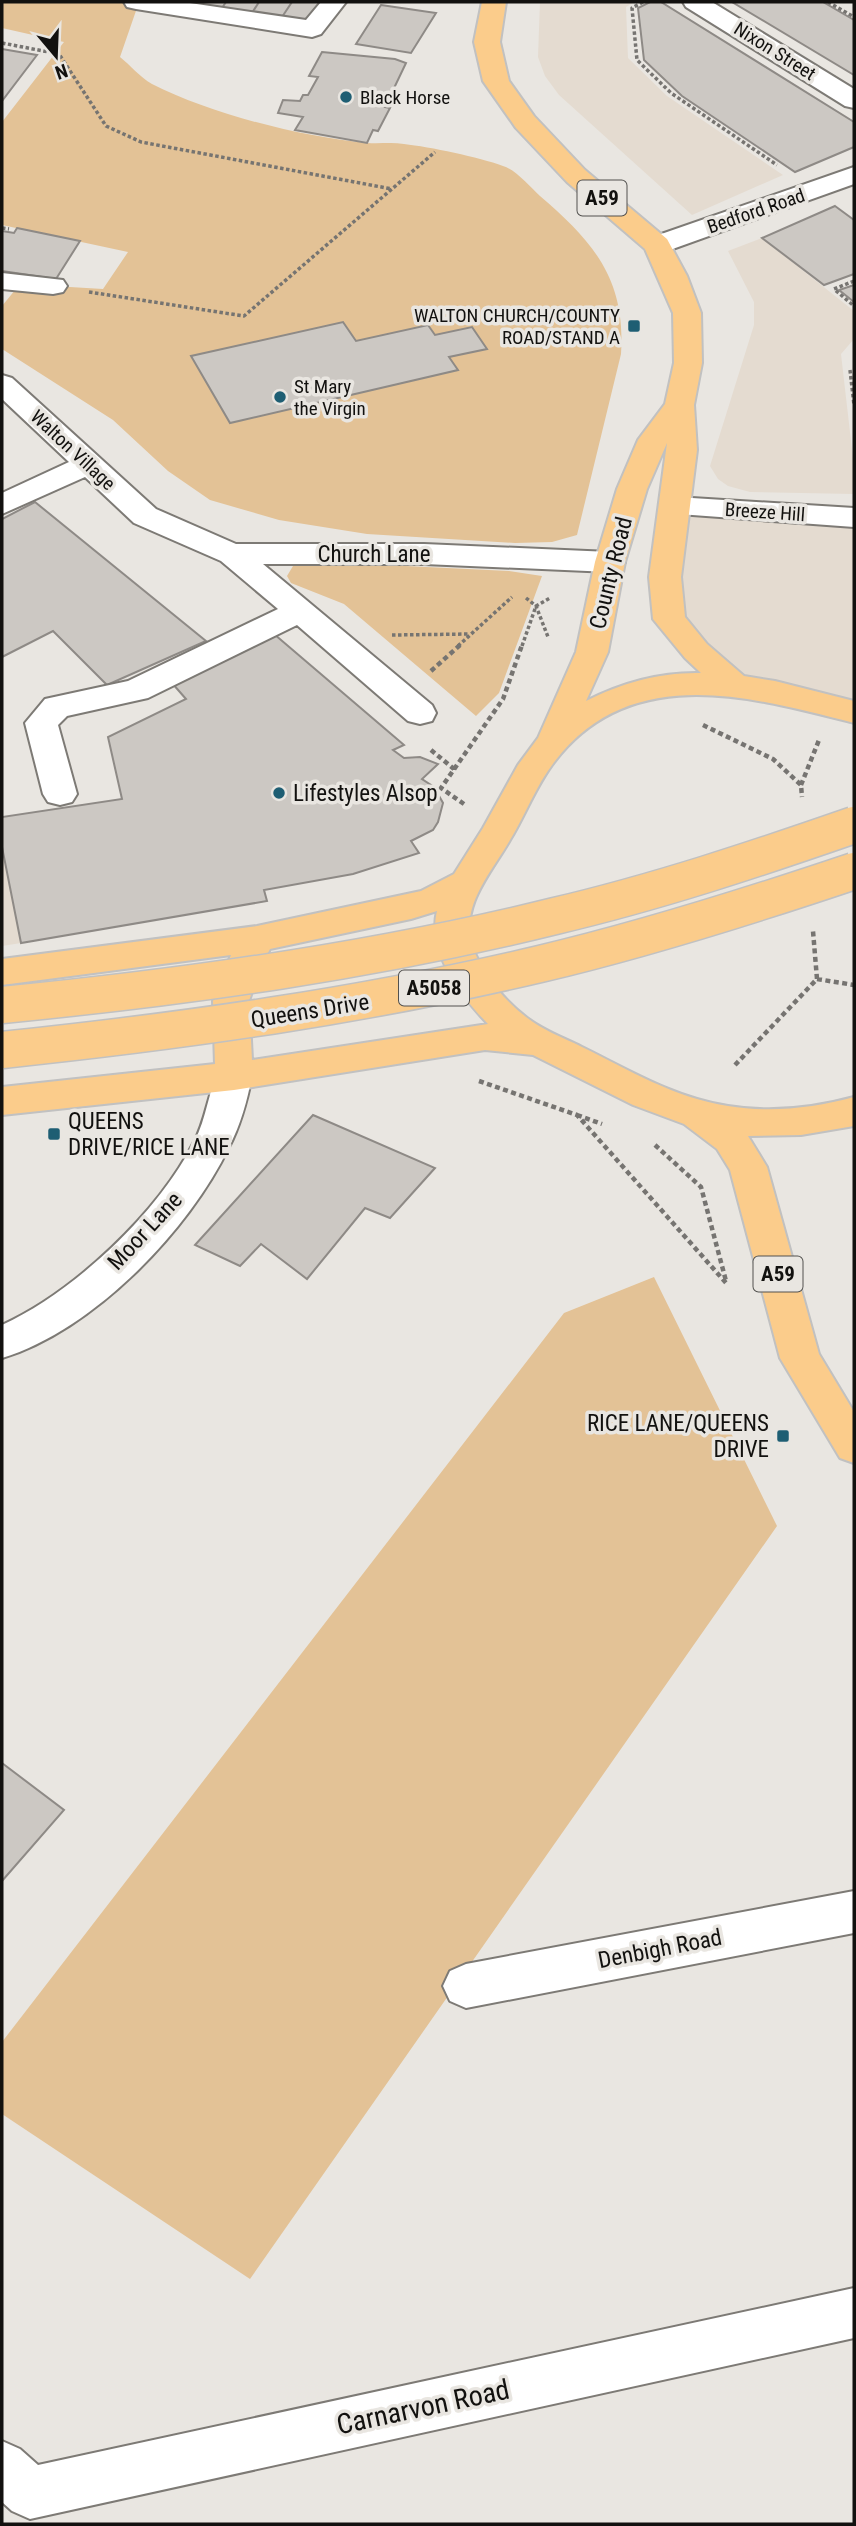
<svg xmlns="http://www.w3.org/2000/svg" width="856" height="2526" viewBox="0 0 856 2526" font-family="'Roboto Condensed',sans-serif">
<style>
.built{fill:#e4dbd0}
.green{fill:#e3c296}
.building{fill:#ccc8c3;stroke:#8e8a86;stroke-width:2}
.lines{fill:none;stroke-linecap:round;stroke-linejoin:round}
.minor-casing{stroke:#7d7a75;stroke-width:4}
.highway-casing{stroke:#c1c1c1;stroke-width:4}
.path-far1{stroke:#767471;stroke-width:3.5;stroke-dasharray:3.5 2.5;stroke-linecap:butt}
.path{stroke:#767471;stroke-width:4.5;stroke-dasharray:5 3.5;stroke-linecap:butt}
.minor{fill:#fff;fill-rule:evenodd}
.highway{fill:#fbcc8b;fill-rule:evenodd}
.highway-bridge-casing{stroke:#c1c1c1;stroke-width:39;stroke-linecap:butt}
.highway-bridge{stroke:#fbcc8b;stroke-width:36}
.poi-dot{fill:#1e5e73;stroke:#e9e6e1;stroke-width:2.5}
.labels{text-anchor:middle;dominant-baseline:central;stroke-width:7;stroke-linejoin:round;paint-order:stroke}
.far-street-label{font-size:19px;fill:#12110f;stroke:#e9e6e1}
.far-poi-label{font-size:19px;fill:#12110f;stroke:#e9e6e1;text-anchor:start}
.shield{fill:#e9e6e1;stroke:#52514e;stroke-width:2}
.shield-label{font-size:21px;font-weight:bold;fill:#12110f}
.street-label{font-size:23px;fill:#12110f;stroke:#e9e6e1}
.poi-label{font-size:23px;fill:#12110f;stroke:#e9e6e1;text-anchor:start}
.near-street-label{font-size:28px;fill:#12110f;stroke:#e9e6e1}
</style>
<rect width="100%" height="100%" fill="#e9e6e1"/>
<path class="built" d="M 540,2 L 634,2 L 626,7 L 628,58 L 667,96 L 783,175 L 692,215 L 559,95 L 545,76 L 538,57 Z
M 762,238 L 854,311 L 854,339 L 841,354 L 854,467 L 854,494 L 750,492 L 728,486 L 718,479 L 710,466 L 754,325 L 754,302 L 728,251 Z
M 676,506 L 854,518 L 854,712 L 755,688 L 696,651 L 665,577 Z
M 2,843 L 21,943 L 2,946 Z"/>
<path class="green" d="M 2,2 L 117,2 L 138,5 L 120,57 C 130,65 140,77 152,84 C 211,114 302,137 367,143 C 380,144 392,142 404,144 C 430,147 479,157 503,166 C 516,170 530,187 540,196 C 594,242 626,280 621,354 L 577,535 L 552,542 L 515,543 L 367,534 L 279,520 L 210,500 L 168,471 L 113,420 L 2,349 L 2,306 L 20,284 L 103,289 L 128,252 L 2,225 L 2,122 L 64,42 L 2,28 Z
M 302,561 L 509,571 L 542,576 L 499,693 L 476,716 L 344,604 L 291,583 L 287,576 L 293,566 Z
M 654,1277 L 777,1526 L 250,2279 L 2,2114 L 2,2042 L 564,1313 Z"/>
<path class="building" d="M 193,2 L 226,2 L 220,11 L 190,6 Z
M 226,2 L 259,2 L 250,16 L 220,11 Z
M 259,2 L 292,2 L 280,20 L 250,16 Z
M 292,2 L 325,2 L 310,25 L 280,20 Z
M 650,2 L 661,2 L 854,122 L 854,147 L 795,172 L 682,96 L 644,60 L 638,8 Z
M 732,2 L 823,2 L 854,20 L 854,75 Z
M 381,5 L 436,13 L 411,53 L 356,44 Z
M 2,49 L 37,55 L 2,101 Z
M 322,52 L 395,59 L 406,63 L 385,107 L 390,108 L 378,131 L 373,130 L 367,143 L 295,130 L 303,117 L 278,113 L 283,100 L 300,101 L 303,95 L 308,95 L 318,77 L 309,76 Z
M 835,206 L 854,220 L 854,274 L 824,285 L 762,238 Z
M 17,228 L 80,241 L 56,279 L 2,271 L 2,231 L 14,233 Z
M 854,285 L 854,302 L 839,290 Z
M 343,322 L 356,341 L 428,325 L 435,335 L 472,327 L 487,349 L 449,357 L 458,370 L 230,423 L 191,356 Z
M 35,502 L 206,641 L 107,685 L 53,631 L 2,657 L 2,519 Z
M 274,634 L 404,745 L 393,750 L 404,758 L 420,757 L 438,764 L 422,779 L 434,787 L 443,803 L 438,822 L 433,830 L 411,841 L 419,853 L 353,874 L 264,890 L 267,901 L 21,943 L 2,847 L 2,817 L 122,799 L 108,737 L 186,699 L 172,683 Z
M 313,1115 L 435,1168 L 390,1218 L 365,1208 L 307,1279 L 261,1244 L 240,1266 L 195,1245 Z
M 2,1763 L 64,1810 L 2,1881 Z"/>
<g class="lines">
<defs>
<path id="minor" d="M 124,2 L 183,2 L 306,20 L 321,2 L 346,2 L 321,34 L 312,37 L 136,9 L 127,7 Z
M 683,2 L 712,2 L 854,89 L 854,108 L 845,106 L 686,7 Z
M 854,167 L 854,184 L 667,251 L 657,253 L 647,251 L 643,245 L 647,239 Z
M 2,273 L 63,280 L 67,286 L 63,292 L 53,294 L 2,289 Z
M 2,375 L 12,378 L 156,509 L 236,544 L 424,544 L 610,552 L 621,555 L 625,562 L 621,569 L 610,572 L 424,564 L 263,564 L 432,705 L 436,713 L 432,721 L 420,724 L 408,721 L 297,625 L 148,698 L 67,716 L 58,725 L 77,794 L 72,802 L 60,805 L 48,802 L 43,794 L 25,723 L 45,699 L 128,681 L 278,609 L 221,561 L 134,523 L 85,477 L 2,514 L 2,493 L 69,462 L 2,399 Z
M 676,497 L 854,508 L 854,527 L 665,513 L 661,506 L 665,499 Z
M 234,1062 L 247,1066 L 252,1076 C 247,1101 241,1124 229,1147 C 189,1231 92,1331 2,1358 L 2,1325 C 74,1292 158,1213 194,1142 C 207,1118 208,1090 221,1066 Z
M 854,1891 L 854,1933 L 466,2008 L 450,2001 L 443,1986 L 450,1971 L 466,1964 Z
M 854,2288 L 854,2338 L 30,2519 L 12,2511 L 2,2502 L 2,2441 L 20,2449 L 38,2465 Z"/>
<path id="highway" d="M 482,2 L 506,2 L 500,42 L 509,81 L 534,116 L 585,170 L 667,239 L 687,276 L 701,313 L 702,363 L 694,405 L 697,450 L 681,577 L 685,617 L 707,644 L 744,676 L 775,681 L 854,701 L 854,723 C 752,697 631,662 555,761 C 536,785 526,814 510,840 C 492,872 460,905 472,945 C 481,973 503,999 526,1017 C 542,1030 562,1037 582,1047 C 629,1070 675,1098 728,1106 C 770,1113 814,1108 854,1097 L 854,1126 L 801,1135 L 748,1136 L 767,1167 L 819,1354 L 854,1412 L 854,1463 L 840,1458 L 780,1358 L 730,1170 L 717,1149 L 684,1124 L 633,1105 L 533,1055 L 485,1050 L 234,1090 L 2,1115 L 2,1087 L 215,1064 L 213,1001 L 231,955 L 2,985 L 2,959 L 257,926 L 421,891 L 454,874 L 483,828 L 518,765 L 538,738 L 576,652 L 595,562 L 617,489 L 638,440 L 665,404 L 674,363 L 673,313 L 645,249 L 567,182 L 516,128 L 483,81 L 474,42 ZM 667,443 L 649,577 L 653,619 L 685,658 L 701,673 C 661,672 621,683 586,701 L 608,652 L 625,562 L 647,489 ZM 437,911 C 427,952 461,996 488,1024 L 252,1060 L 249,1001 L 259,970 L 270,949 L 411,919 Z"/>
</defs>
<use href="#minor" class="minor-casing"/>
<use href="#highway" class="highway-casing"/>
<path class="path-far1" d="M 643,2 L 632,8 L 637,60 L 671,93 L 777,165
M 828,2 L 854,17
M 2,43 L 59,54 L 106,126 L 141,142 L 392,189
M 2,228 L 9,229
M 854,281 L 834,289 L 854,306
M 89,292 L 244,316 L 435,152
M 850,370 L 854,405
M 526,598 L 536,606 L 548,637
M 392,635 L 470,634
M 458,646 L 512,597
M 522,646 L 536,606 L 550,598"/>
<path class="path" d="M 431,671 L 460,645
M 703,725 L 773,759 L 801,785 L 802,797
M 431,750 L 454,769
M 801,785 L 819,740
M 464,804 L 441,788 L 503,699 L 522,645
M 817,979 L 854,985
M 735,1065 L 817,979 L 813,931
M 479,1081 L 577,1115 L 727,1284
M 577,1115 L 602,1124
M 655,1145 L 701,1187 L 726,1281"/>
<use href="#minor" class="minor"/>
<use href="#highway" class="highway"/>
<defs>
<path id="highway-bridge" d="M 2,1005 C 188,987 373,961 555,916 C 657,892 756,859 854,825
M 2,1050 C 183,1031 362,1006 540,964 C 646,939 750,906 854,871"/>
</defs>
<use href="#highway-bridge" class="highway-bridge-casing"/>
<use href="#highway-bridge" class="highway-bridge"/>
</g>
<g class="poi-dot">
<circle cx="346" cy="97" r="7"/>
<rect x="627" y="319" width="14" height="14" rx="3.5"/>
<circle cx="280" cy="397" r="7"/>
<circle cx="279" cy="793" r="7"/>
<rect x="47" y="1127" width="14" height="14" rx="3.5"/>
<rect x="776" y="1429" width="14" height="14" rx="3.5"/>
</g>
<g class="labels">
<g class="far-street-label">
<text transform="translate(775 51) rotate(32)">Nixon Street</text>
<text transform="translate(756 211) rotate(-19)">Bedford Road</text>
<text transform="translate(73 450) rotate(43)">Walton Village</text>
<text transform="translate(765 512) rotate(4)">Breeze Hill</text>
</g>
<g class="far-poi-label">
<text x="360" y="97">Black Horse</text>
<text x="620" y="315" text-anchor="end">WALTON CHURCH/COUNTY<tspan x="620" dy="22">ROAD/STAND A</tspan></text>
<text x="294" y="386">St Mary<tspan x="294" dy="22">the Virgin</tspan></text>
</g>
<g class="shield">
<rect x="577.5" y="180.5" width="49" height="35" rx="5"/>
<rect x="399" y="970.5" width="70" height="35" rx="5"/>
<rect x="753.5" y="1256.5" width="49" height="35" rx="5"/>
</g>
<g class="shield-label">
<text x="602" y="198">A59</text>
<text x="434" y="988">A5058</text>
<text x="778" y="1274">A59</text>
</g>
<g class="street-label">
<text x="374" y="554">Church Lane</text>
<text transform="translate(611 573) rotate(-76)">County Road</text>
<text transform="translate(310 1011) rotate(-9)">Queens Drive</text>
<text transform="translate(145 1231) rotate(-47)">Moor Lane</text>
<text transform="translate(660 1949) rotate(-11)">Denbigh Road</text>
</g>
<g class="poi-label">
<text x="293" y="793">Lifestyles Alsop</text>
<text x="68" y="1121">QUEENS<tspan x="68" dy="26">DRIVE/RICE LANE</tspan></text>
<text x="769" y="1423" text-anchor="end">RICE LANE/QUEENS<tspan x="769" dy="26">DRIVE</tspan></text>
</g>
<g class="near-street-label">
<text transform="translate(423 2407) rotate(-12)">Carnarvon Road</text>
</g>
</g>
<rect width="856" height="2526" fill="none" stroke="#12110f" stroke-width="7"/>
<g transform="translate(56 56) rotate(161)" stroke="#e9e6e1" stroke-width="5" paint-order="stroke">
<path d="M0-5L12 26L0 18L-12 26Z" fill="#12110f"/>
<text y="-10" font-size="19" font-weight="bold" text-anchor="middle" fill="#12110f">N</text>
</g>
</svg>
